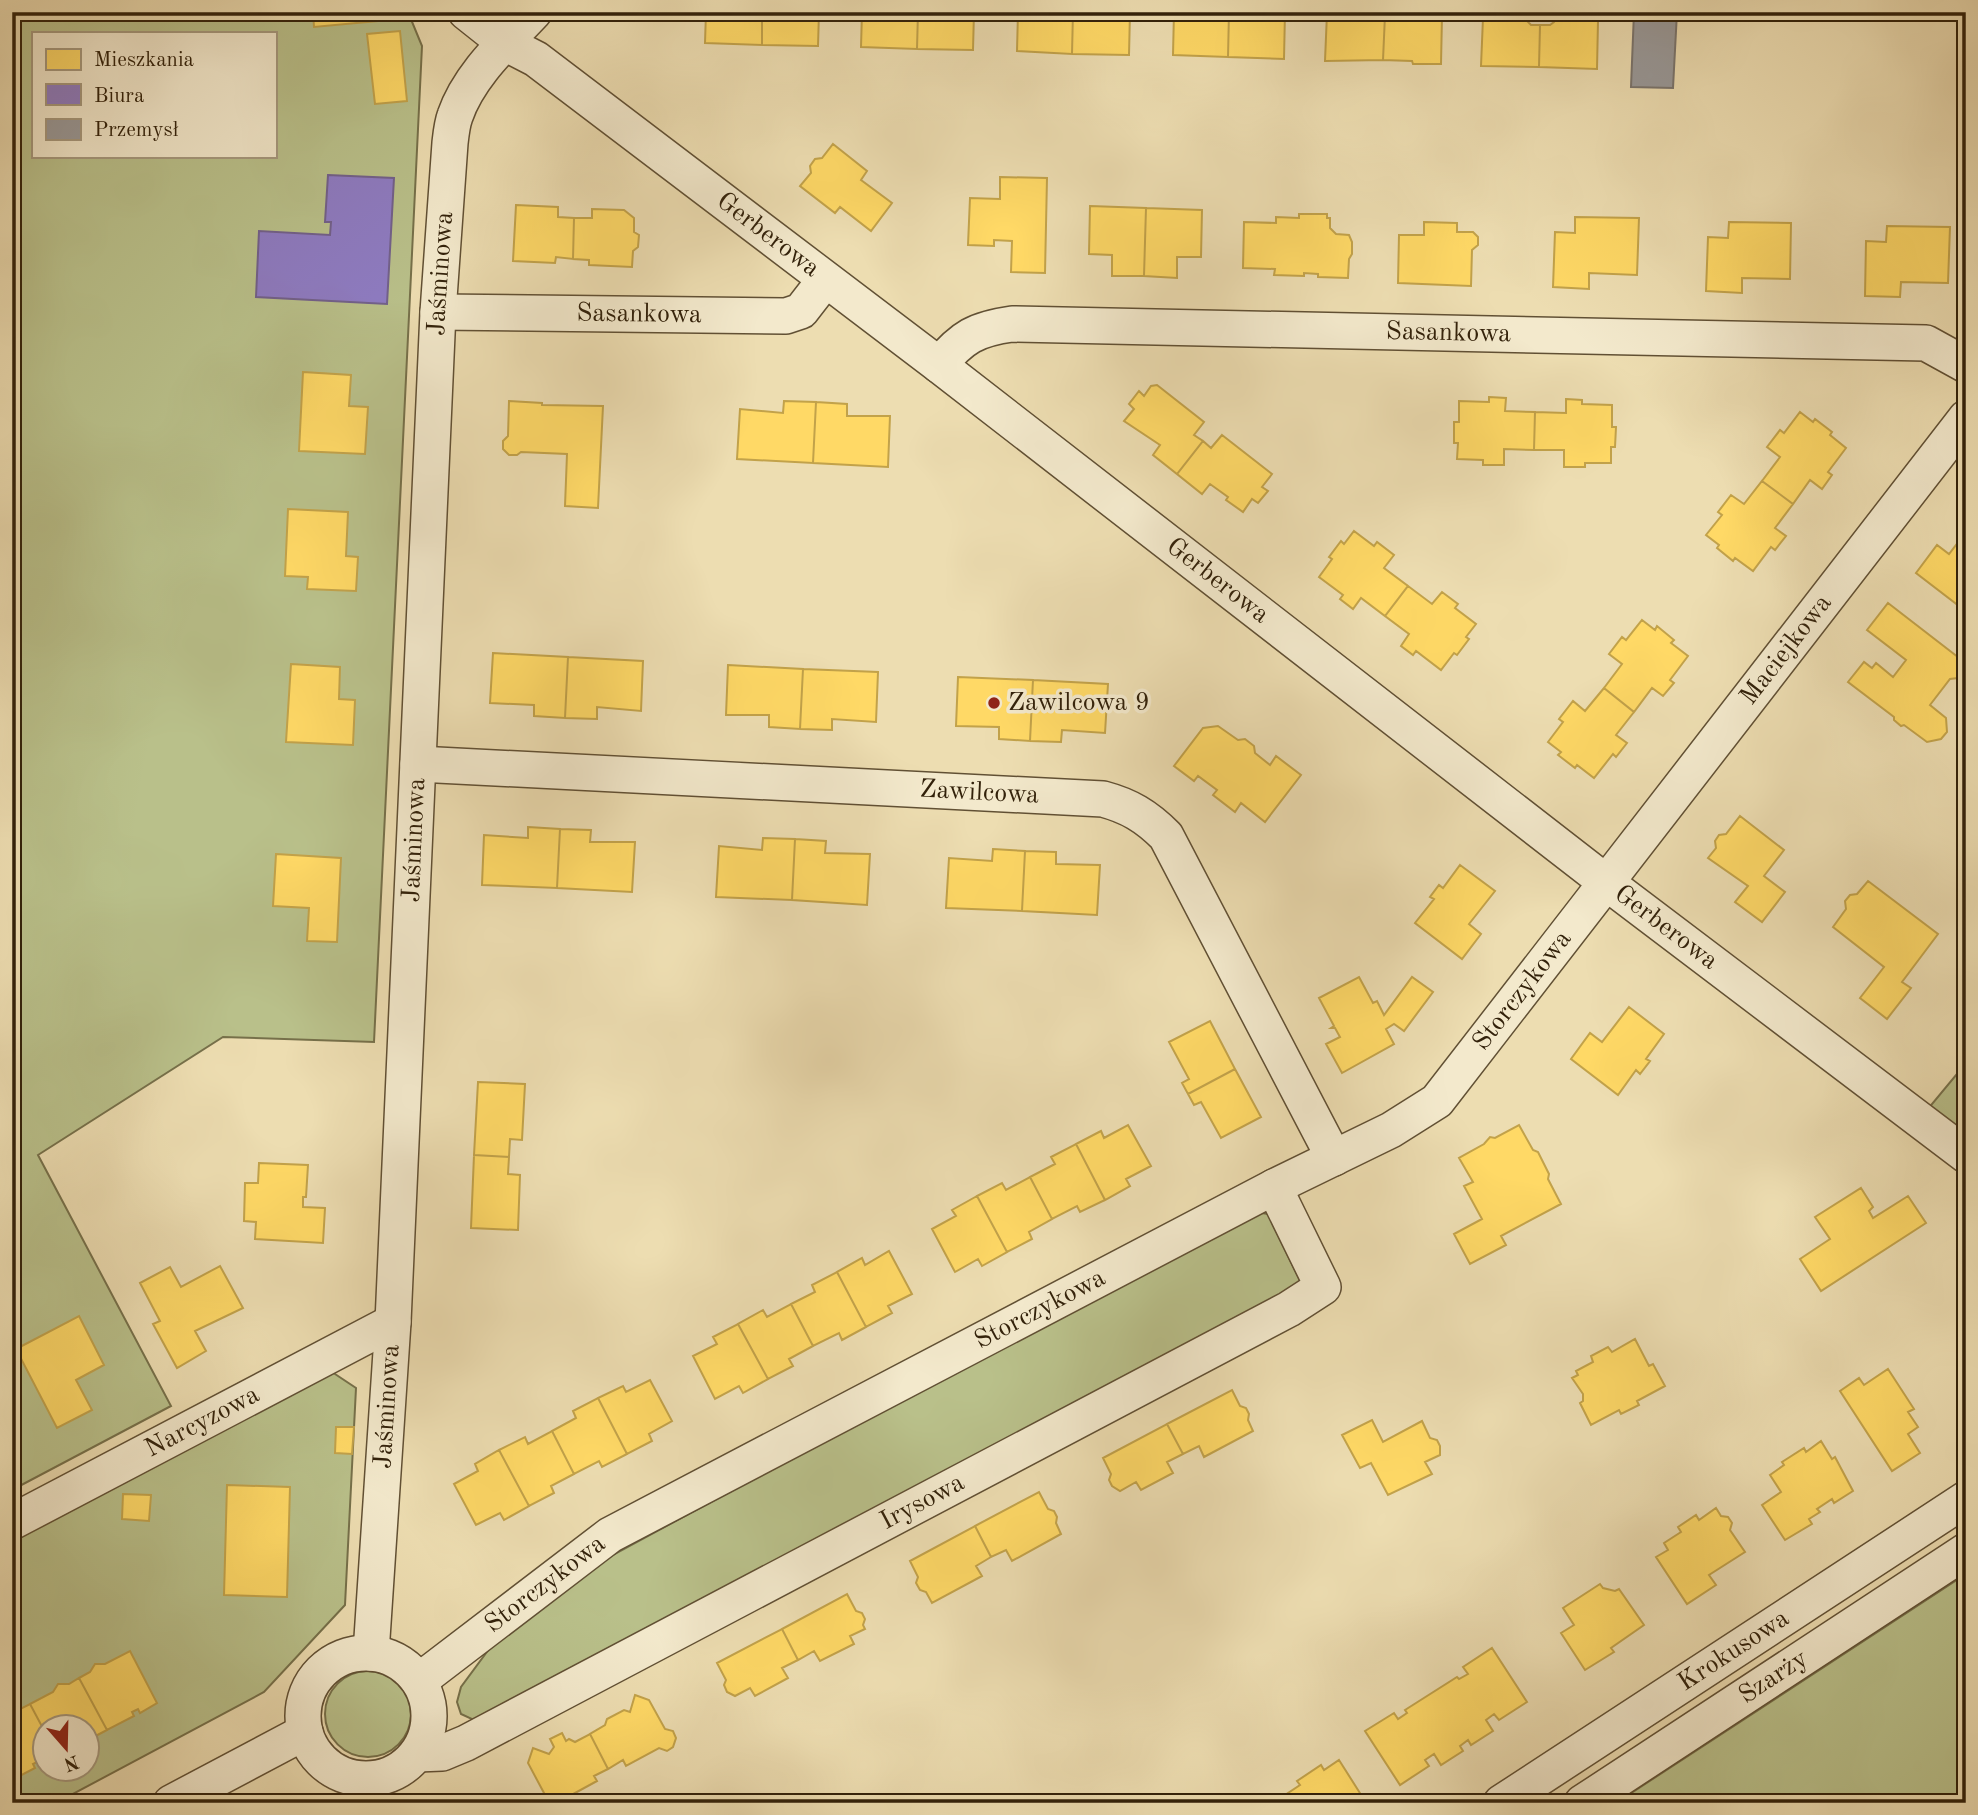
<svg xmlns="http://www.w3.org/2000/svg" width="1978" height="1815" viewBox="0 0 1978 1815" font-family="'Old Standard TT',serif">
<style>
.green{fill:#b9c08a;stroke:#76704a;stroke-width:2;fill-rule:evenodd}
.homes{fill:#ffd966;stroke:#c2a24a;stroke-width:2}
.offices{fill:#8e7cc3;stroke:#72618c;stroke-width:2}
.industry{fill:#999;stroke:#7a756e;stroke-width:2}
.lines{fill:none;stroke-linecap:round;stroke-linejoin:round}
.minor-casing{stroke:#615034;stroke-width:38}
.minor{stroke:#f3e9cc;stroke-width:35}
.poi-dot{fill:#8f2418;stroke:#f3e9cc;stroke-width:2.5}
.labels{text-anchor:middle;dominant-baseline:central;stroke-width:7;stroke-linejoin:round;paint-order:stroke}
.street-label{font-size:26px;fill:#32210a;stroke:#f3e9cc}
.poi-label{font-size:26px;fill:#32210a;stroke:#f3e9cc;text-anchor:start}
</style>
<rect width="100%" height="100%" fill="#edddb1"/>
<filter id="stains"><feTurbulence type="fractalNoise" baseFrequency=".00286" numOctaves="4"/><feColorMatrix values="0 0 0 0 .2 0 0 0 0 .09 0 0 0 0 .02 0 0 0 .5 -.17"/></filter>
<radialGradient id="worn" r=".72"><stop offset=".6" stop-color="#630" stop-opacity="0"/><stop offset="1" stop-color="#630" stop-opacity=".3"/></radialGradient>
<path class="green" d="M 12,12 L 408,12 L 422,46 L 374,1042 L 223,1037 L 38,1155 L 171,1406 L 12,1490 ZM 33,33 L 275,33 L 275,156 L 33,156 Z
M 1966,1063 L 1966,1137 L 1927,1110 Z
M 1256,1212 L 1268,1214 L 1303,1287 L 476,1721 L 461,1714 L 457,1702 L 461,1687 L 495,1641 L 609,1557 L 1237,1218 Z
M 332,1372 L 356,1388 L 345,1605 L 264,1692 L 56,1803 L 12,1803 L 12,1541 ZM 46,1728 L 88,1728 L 88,1770 L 46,1770 Z
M 1966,1574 L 1966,1803 L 1616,1803 Z
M325 1714a43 43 0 1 1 86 0a43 43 0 1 1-86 0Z"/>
<path class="homes" d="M 313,12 L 398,12 L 399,19 L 314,27 Z
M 706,12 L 762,12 L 762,45 L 705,43 Z
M 762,12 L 819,12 L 818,46 L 762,45 Z
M 862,12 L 918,12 L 917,49 L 861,47 Z
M 918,12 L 974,12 L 973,50 L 917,49 Z
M 1018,12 L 1073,12 L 1072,54 L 1017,51 Z
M 1073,12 L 1130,12 L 1129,55 L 1072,54 Z
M 1174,12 L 1229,12 L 1228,57 L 1173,55 Z
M 1229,12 L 1285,12 L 1284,59 L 1228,57 Z
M 1372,12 L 1371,14 L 1385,15 L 1383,60 L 1325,61 L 1327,13 Z
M 1398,12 L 1432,12 L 1432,15 L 1442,16 L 1441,64 L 1413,64 L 1412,61 L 1383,60 L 1385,15 L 1398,15 Z
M 1493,12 L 1528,12 L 1527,21 L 1531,25 L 1540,25 L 1539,67 L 1481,66 L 1483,18 L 1493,19 Z
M 1554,12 L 1588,12 L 1588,21 L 1598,21 L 1597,69 L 1539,67 L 1540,25 L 1550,25 L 1554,22 Z
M 400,31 L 407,101 L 375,104 L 367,34 Z
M 833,144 L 867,171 L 861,180 L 892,203 L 871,231 L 840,207 L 835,213 L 800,186 L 811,173 L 810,166 L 815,159 L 822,158 Z
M 1000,177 L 1047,178 L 1045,273 L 1011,272 L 1012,241 L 994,240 L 994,246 L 968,245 L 970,198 L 1000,199 Z
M 516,205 L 558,207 L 558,217 L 574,218 L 573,259 L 556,257 L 555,263 L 513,261 Z
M 1090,206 L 1146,208 L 1144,276 L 1112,276 L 1112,255 L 1089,254 Z
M 1146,208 L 1202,210 L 1201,257 L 1177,257 L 1177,278 L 1144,276 Z
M 592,209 L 624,210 L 634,218 L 634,232 L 639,235 L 638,247 L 633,251 L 632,267 L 589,265 L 589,260 L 573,259 L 574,218 L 592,218 Z
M 1299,214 L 1327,214 L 1327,218 L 1330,218 L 1330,228 L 1336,234 L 1349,235 L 1352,242 L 1352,254 L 1349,259 L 1348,278 L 1318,277 L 1318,274 L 1304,273 L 1304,276 L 1274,275 L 1275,269 L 1243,268 L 1244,222 L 1276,223 L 1276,217 L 1299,218 Z
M 1575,217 L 1639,218 L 1637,275 L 1589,273 L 1589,289 L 1553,287 L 1555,232 L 1575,233 Z
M 1424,222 L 1457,223 L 1457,232 L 1473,232 L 1478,237 L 1478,245 L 1472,250 L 1471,286 L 1398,283 L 1399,235 L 1424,235 Z
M 1729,222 L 1791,223 L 1790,279 L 1742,278 L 1742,293 L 1706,291 L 1708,237 L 1728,238 Z
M 1887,226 L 1950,227 L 1948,283 L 1901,282 L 1900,297 L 1865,296 L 1866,241 L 1886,242 Z
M 303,372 L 351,375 L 349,406 L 368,407 L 365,454 L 299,451 Z
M 1157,385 L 1204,422 L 1194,435 L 1203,441 L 1177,474 L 1153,455 L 1160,445 L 1124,421 L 1134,409 L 1129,404 L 1139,391 L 1144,396 L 1151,386 Z
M 1489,397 L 1506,398 L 1505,411 L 1535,412 L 1534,450 L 1504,449 L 1504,465 L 1483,465 L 1483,460 L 1457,459 L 1458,443 L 1454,443 L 1454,422 L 1459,422 L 1459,401 L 1489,402 Z
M 1566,399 L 1582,400 L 1582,404 L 1612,405 L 1612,427 L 1616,427 L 1615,447 L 1611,447 L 1611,463 L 1585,463 L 1585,467 L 1564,467 L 1564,450 L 1534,450 L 1535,412 L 1566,413 Z
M 509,401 L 542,403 L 542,405 L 603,406 L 598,508 L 565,506 L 567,454 L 521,452 L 517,455 L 509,455 L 503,449 L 503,441 L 508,436 Z
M 784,401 L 816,402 L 813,463 L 737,459 L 740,409 L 783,413 Z
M 816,402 L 847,404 L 847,416 L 890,416 L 888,467 L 813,463 Z
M 1800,412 L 1813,422 L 1815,419 L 1832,432 L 1830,435 L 1846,448 L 1828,472 L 1832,475 L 1822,489 L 1810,480 L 1793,504 L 1762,481 L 1780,457 L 1767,447 L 1780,430 L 1784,433 Z
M 1222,435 L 1272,474 L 1262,487 L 1268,491 L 1258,503 L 1252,499 L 1243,512 L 1226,500 L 1228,497 L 1210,484 L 1202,494 L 1177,474 L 1203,441 L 1211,448 Z
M 1762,481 L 1793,504 L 1775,528 L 1786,536 L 1775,550 L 1771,547 L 1753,571 L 1735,558 L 1733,561 L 1717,548 L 1719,545 L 1706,535 L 1722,515 L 1718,512 L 1731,495 L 1744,504 Z
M 288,509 L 348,512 L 346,556 L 358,557 L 356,591 L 307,589 L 308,577 L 285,576 Z
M 1354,531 L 1374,546 L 1377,542 L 1394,555 L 1384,568 L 1408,586 L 1385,616 L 1361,598 L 1353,609 L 1340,599 L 1343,595 L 1319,577 L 1332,559 L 1329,557 L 1341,541 L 1344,544 Z
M 1966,532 L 1966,596 L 1959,606 L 1916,573 L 1937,545 L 1949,554 Z
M 1408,586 L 1432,604 L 1442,592 L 1458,604 L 1455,608 L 1476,624 L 1466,637 L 1469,639 L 1457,655 L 1454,653 L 1441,670 L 1416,651 L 1413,655 L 1401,646 L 1409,634 L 1385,616 Z
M 1888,603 L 1963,661 L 1963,671 L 1958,678 L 1950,679 L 1930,705 L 1946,718 L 1947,732 L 1941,739 L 1927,742 L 1904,725 L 1901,726 L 1894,720 L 1894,717 L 1848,682 L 1864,662 L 1872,668 L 1876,663 L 1893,677 L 1906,660 L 1867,630 Z
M 1642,620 L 1655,630 L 1657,626 L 1674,640 L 1671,643 L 1688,656 L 1670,680 L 1674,683 L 1663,696 L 1652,688 L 1634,712 L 1604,688 L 1622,664 L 1609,654 L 1622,637 L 1626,640 Z
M 493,653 L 568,657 L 565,718 L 534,716 L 534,705 L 490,703 Z
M 568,657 L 643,661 L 641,711 L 597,707 L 597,719 L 565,718 Z
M 291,664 L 340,667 L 339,699 L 355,700 L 353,745 L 286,742 Z
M 728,665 L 803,669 L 800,729 L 769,727 L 769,715 L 726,715 Z
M 803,669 L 878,672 L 876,722 L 832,719 L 832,730 L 800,729 Z
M 958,677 L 1033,680 L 1030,741 L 999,739 L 999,727 L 956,726 Z
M 1033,680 L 1108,684 L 1105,733 L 1062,730 L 1061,742 L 1030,741 Z
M 1604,688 L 1634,712 L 1616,735 L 1627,743 L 1616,757 L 1613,754 L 1594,778 L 1577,765 L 1575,768 L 1558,755 L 1561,752 L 1548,742 L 1563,722 L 1559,719 L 1573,701 L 1585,711 Z
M 1218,726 L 1238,740 L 1245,739 L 1254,746 L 1255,753 L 1270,765 L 1276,756 L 1301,775 L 1265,822 L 1241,803 L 1235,812 L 1213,795 L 1217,790 L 1198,776 L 1194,781 L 1174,766 L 1203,728 Z
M 1740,816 L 1784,850 L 1764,876 L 1785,892 L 1762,922 L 1735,902 L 1748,886 L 1708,858 L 1716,848 L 1715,841 L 1719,835 L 1726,834 Z
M 528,827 L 560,829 L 557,888 L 482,885 L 484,835 L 528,838 Z
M 560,829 L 591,830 L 590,842 L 635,842 L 632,892 L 557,888 Z
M 763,838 L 795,839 L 792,900 L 716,897 L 719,846 L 762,850 Z
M 795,839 L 826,841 L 825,853 L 870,854 L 867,905 L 792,900 Z
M 993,849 L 1025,851 L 1022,911 L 946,908 L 949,858 L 992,861 Z
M 1025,851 L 1056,852 L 1056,864 L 1100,865 L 1097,915 L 1022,911 Z
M 276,854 L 341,858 L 337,942 L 307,941 L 309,908 L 273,906 Z
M 1460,865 L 1495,891 L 1469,924 L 1481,934 L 1462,959 L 1415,923 L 1434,899 L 1430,897 L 1439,885 L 1443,888 Z
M 1868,881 L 1938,934 L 1902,982 L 1911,988 L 1887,1019 L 1860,998 L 1884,967 L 1833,927 L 1846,909 L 1845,901 L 1850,895 L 1857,894 Z
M 1359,977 L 1373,1003 L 1377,1001 L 1384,1015 L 1412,977 L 1433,992 L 1404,1031 L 1394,1024 L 1386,1029 L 1394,1044 L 1342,1073 L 1326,1044 L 1340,1037 L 1335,1028 L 1331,1028 L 1334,1026 L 1319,998 Z
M 1629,1007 L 1664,1034 L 1646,1059 L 1650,1061 L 1640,1074 L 1636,1070 L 1618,1095 L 1571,1059 L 1590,1033 L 1602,1042 Z
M 1210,1021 L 1235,1069 L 1188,1094 L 1182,1083 L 1189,1079 L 1169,1042 Z
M 1235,1069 L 1261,1117 L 1221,1138 L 1201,1102 L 1194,1105 L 1188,1094 Z
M 478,1082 L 525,1084 L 522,1140 L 510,1139 L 509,1157 L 474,1155 Z
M 1128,1125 L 1151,1166 L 1126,1179 L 1130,1186 L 1105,1200 L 1076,1144 L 1101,1131 L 1104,1138 Z
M 1519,1125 L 1533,1150 L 1538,1152 L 1549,1174 L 1548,1179 L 1561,1204 L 1501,1236 L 1506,1245 L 1470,1264 L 1454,1234 L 1482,1219 L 1464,1186 L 1473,1182 L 1459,1158 L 1484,1144 L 1490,1137 L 1495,1138 Z
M 1076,1144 L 1105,1200 L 1080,1212 L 1077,1206 L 1052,1219 L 1030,1177 L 1055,1164 L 1051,1157 Z
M 474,1155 L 509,1157 L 508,1174 L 520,1175 L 518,1230 L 471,1228 Z
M 259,1163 L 308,1165 L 306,1197 L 303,1197 L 303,1207 L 325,1208 L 323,1243 L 255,1239 L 256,1222 L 244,1221 L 245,1183 L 258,1183 Z
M 1030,1177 L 1052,1219 L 1029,1232 L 1032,1239 L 1007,1252 L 977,1196 L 1002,1183 L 1006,1190 Z
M 1861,1188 L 1873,1207 L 1869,1211 L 1873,1218 L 1908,1196 L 1926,1223 L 1821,1291 L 1800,1259 L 1830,1239 L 1815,1217 Z
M 977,1196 L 1007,1252 L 982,1266 L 978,1259 L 955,1272 L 932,1229 L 956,1216 L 952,1210 Z
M 889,1251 L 912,1294 L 888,1306 L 892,1313 L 866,1327 L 837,1272 L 862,1258 L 865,1265 Z
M 220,1266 L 243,1308 L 195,1331 L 206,1351 L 177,1368 L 153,1324 L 160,1321 L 140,1283 L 170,1267 L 181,1287 Z
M 837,1272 L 866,1327 L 842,1340 L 839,1333 L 813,1346 L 791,1304 L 815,1292 L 812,1285 Z
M 791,1304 L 813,1346 L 789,1359 L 793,1366 L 768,1379 L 738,1324 L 763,1310 L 767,1317 Z
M 79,1316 L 104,1365 L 76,1380 L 92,1410 L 57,1428 L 16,1349 Z
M 738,1324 L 768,1379 L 743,1393 L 739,1386 L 715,1399 L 693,1356 L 717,1344 L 713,1337 Z
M 1635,1339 L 1649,1366 L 1653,1364 L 1665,1386 L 1637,1401 L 1639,1405 L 1621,1414 L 1619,1410 L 1591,1425 L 1580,1403 L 1583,1401 L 1583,1394 L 1572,1378 L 1578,1375 L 1576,1371 L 1593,1362 L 1591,1356 L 1608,1347 L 1612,1352 Z
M 1888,1369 L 1914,1409 L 1908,1412 L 1918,1427 L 1908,1434 L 1920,1453 L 1892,1471 L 1840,1391 L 1859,1378 L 1864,1385 Z
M 650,1380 L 672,1421 L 649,1434 L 652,1441 L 627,1454 L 598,1398 L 623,1386 L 626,1392 Z
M 1232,1390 L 1240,1406 L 1246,1408 L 1249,1414 L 1248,1420 L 1253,1431 L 1204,1457 L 1199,1446 L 1183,1454 L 1167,1424 Z
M 598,1398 L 627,1454 L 602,1467 L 599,1461 L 574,1474 L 552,1431 L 576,1418 L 573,1411 Z
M 1372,1420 L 1383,1442 L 1422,1421 L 1430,1438 L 1437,1440 L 1440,1446 L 1440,1455 L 1425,1462 L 1432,1474 L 1388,1495 L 1371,1463 L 1360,1468 L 1342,1435 Z
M 1167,1424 L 1183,1454 L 1167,1462 L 1173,1473 L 1141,1490 L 1136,1482 L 1120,1491 L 1112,1486 L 1109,1480 L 1111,1474 L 1103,1458 Z
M 336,1427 L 354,1427 L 352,1454 L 335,1453 Z
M 552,1431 L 574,1474 L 551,1486 L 554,1493 L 529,1506 L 499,1450 L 525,1437 L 528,1444 Z
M 1821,1441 L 1832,1459 L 1835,1457 L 1853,1491 L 1834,1503 L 1832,1499 L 1817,1509 L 1820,1512 L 1809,1519 L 1812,1524 L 1785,1540 L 1762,1505 L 1781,1492 L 1770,1475 L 1784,1465 L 1782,1462 L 1804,1448 L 1806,1452 Z
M 499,1450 L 529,1506 L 504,1520 L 500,1513 L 476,1525 L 454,1484 L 478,1471 L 475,1464 Z
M 227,1485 L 290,1487 L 287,1597 L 224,1595 Z
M 1039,1492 L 1048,1509 L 1054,1511 L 1057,1517 L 1056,1523 L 1061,1534 L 1012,1561 L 1006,1550 L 991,1557 L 975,1526 Z
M 123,1494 L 151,1495 L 149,1521 L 122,1519 Z
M 1716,1508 L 1721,1516 L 1728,1517 L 1732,1523 L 1730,1530 L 1745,1552 L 1709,1575 L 1716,1585 L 1687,1604 L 1656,1557 L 1668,1550 L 1664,1543 L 1681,1532 L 1678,1527 L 1696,1515 L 1699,1520 Z
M 975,1526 L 991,1557 L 976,1566 L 982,1576 L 932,1603 L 926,1592 L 920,1590 L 916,1583 L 918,1577 L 910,1561 Z
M 1600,1584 L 1603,1588 L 1615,1591 L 1619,1589 L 1644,1625 L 1611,1648 L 1614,1652 L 1585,1670 L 1561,1633 L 1574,1625 L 1563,1608 Z
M 847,1594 L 856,1611 L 862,1613 L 865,1619 L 863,1625 L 865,1629 L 850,1636 L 854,1644 L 820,1661 L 814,1651 L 798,1660 L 782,1629 Z
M 782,1629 L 798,1660 L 782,1668 L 788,1678 L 755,1696 L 750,1688 L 735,1696 L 727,1692 L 724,1685 L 726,1680 L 717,1663 Z
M 1492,1648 L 1527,1702 L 1499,1720 L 1494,1714 L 1486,1720 L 1493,1731 L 1471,1745 L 1468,1740 L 1460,1746 L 1463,1751 L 1441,1765 L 1434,1754 L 1425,1760 L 1429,1766 L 1400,1785 L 1365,1731 L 1394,1713 L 1398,1719 L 1407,1713 L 1405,1710 L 1457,1677 L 1459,1679 L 1468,1674 L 1463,1667 Z
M 130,1651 L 157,1703 L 140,1713 L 138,1709 L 132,1712 L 134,1716 L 107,1730 L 79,1678 L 90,1672 L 95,1664 L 105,1664 Z
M 79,1678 L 107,1730 L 88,1740 L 88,1728 L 46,1728 L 46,1734 L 30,1704 L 53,1692 L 58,1684 L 69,1684 Z
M 635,1695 L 649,1700 L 665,1729 L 673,1731 L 676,1738 L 673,1747 L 667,1751 L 659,1748 L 626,1766 L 623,1760 L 608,1769 L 590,1734 L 605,1725 L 607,1719 L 624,1710 L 630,1712 Z
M 30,1704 L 46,1734 L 46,1763 L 41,1765 L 39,1761 L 33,1764 L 35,1768 L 12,1780 L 12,1713 Z
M 562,1733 L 566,1741 L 569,1739 L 575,1742 L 590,1734 L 608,1769 L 594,1776 L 597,1781 L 564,1799 L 563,1803 L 542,1803 L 544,1793 L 528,1763 L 533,1748 L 549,1754 L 554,1747 L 550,1739 Z
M 1339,1760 L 1365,1801 L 1363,1803 L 1273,1803 L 1300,1785 L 1297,1781 L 1321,1765 L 1324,1770 Z"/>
<path class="offices" d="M 328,175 L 394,178 L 387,304 L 256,297 L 259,231 L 330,235 L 331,222 L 325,222 Z"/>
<path class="industry" d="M 1634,12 L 1677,12 L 1673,88 L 1631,87 Z"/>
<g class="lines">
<defs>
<g id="minor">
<path id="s1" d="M 466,12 L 505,43 L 536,59 L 939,365 L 1607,883 L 1966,1155"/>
<path id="s2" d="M 438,312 L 786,316 L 801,311 L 825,280"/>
<path id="s3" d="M 939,365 C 962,337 976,329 1012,324 L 1926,343 L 1966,365"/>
<path id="s4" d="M 418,764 L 1103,799 C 1129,806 1146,816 1166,836 L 1334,1158"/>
<path id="s5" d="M 12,1522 L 393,1322"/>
<circle cx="366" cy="1716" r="63"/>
<path id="s6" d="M 371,1653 L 393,1322 L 438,312 L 450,143 C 451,134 452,124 455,116 C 469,75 505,43 534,12"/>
<path id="s7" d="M 419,1681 L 610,1535 L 1274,1187 L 1391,1130 L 1437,1101 L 1966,418"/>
<path id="s8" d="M 417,1754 L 442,1753 L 466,1743 L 1289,1309 L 1323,1287 L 1274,1187"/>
<path d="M 171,1803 L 305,1732"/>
<path id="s9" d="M 1501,1803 L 1966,1499"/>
<path id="s10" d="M 1582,1803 L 1966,1551"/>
</g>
</defs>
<use href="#minor" class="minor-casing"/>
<use href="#minor" class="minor"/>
</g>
<circle class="poi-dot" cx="994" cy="703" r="7"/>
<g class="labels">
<g class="street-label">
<text stroke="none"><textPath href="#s1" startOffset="376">Gerberowa</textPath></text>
<text stroke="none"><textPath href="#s6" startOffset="1381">Jaśminowa</textPath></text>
<text stroke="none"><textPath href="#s2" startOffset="201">Sasankowa</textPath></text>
<text stroke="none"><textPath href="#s3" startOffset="523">Sasankowa</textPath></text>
<text stroke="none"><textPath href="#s1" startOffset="943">Gerberowa</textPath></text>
<text stroke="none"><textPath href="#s7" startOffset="1745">Maciejkowa</textPath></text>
<text stroke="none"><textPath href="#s4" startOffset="562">Zawilcowa</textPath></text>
<text stroke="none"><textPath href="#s6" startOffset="814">Jaśminowa</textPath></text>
<text stroke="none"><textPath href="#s1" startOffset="1510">Gerberowa</textPath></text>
<text stroke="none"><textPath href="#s7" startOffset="1314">Storczykowa</textPath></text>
<text stroke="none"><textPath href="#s7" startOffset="726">Storczykowa</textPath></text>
<text stroke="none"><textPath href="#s6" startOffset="247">Jaśminowa</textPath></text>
<text stroke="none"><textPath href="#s5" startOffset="215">Narcyzowa</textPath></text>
<text stroke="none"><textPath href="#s8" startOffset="567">Irysowa</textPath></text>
<text stroke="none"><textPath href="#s7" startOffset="159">Storczykowa</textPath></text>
<text stroke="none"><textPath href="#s9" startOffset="278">Krokusowa</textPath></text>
<text stroke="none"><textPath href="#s10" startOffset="229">Szarży</textPath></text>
</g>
<g class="poi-label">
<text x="1008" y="703">Zawilcowa 9</text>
</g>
</g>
<rect width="1978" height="1815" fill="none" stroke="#edddb1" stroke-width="42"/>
<rect x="14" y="14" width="1950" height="1787" fill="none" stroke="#32210a" stroke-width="3.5"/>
<rect x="21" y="21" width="1936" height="1773" fill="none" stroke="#32210a" stroke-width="2"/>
<rect x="32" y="32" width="245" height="126" fill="#f3e9cc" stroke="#a6997e" stroke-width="2"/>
<rect x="46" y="49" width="35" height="21" fill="#ffd966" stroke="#a6997e" stroke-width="2"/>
<text x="94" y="66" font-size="21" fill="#32210a">Mieszkania</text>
<rect x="46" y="84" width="35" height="21" fill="#8e7cc3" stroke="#a6997e" stroke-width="2"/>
<text x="94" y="102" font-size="21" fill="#32210a">Biura</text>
<rect x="46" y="119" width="35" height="21" fill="#999999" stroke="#a6997e" stroke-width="2"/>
<text x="94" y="136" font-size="21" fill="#32210a">Przemysł</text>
<g transform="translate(66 1748) rotate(160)"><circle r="33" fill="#f3e9cc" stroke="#a6997e" stroke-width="2"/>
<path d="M0-5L12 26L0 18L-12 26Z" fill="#8f2418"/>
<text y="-10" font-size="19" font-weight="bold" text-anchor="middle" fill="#32210a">N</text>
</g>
<rect width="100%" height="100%" filter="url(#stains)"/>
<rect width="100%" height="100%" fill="url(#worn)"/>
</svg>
